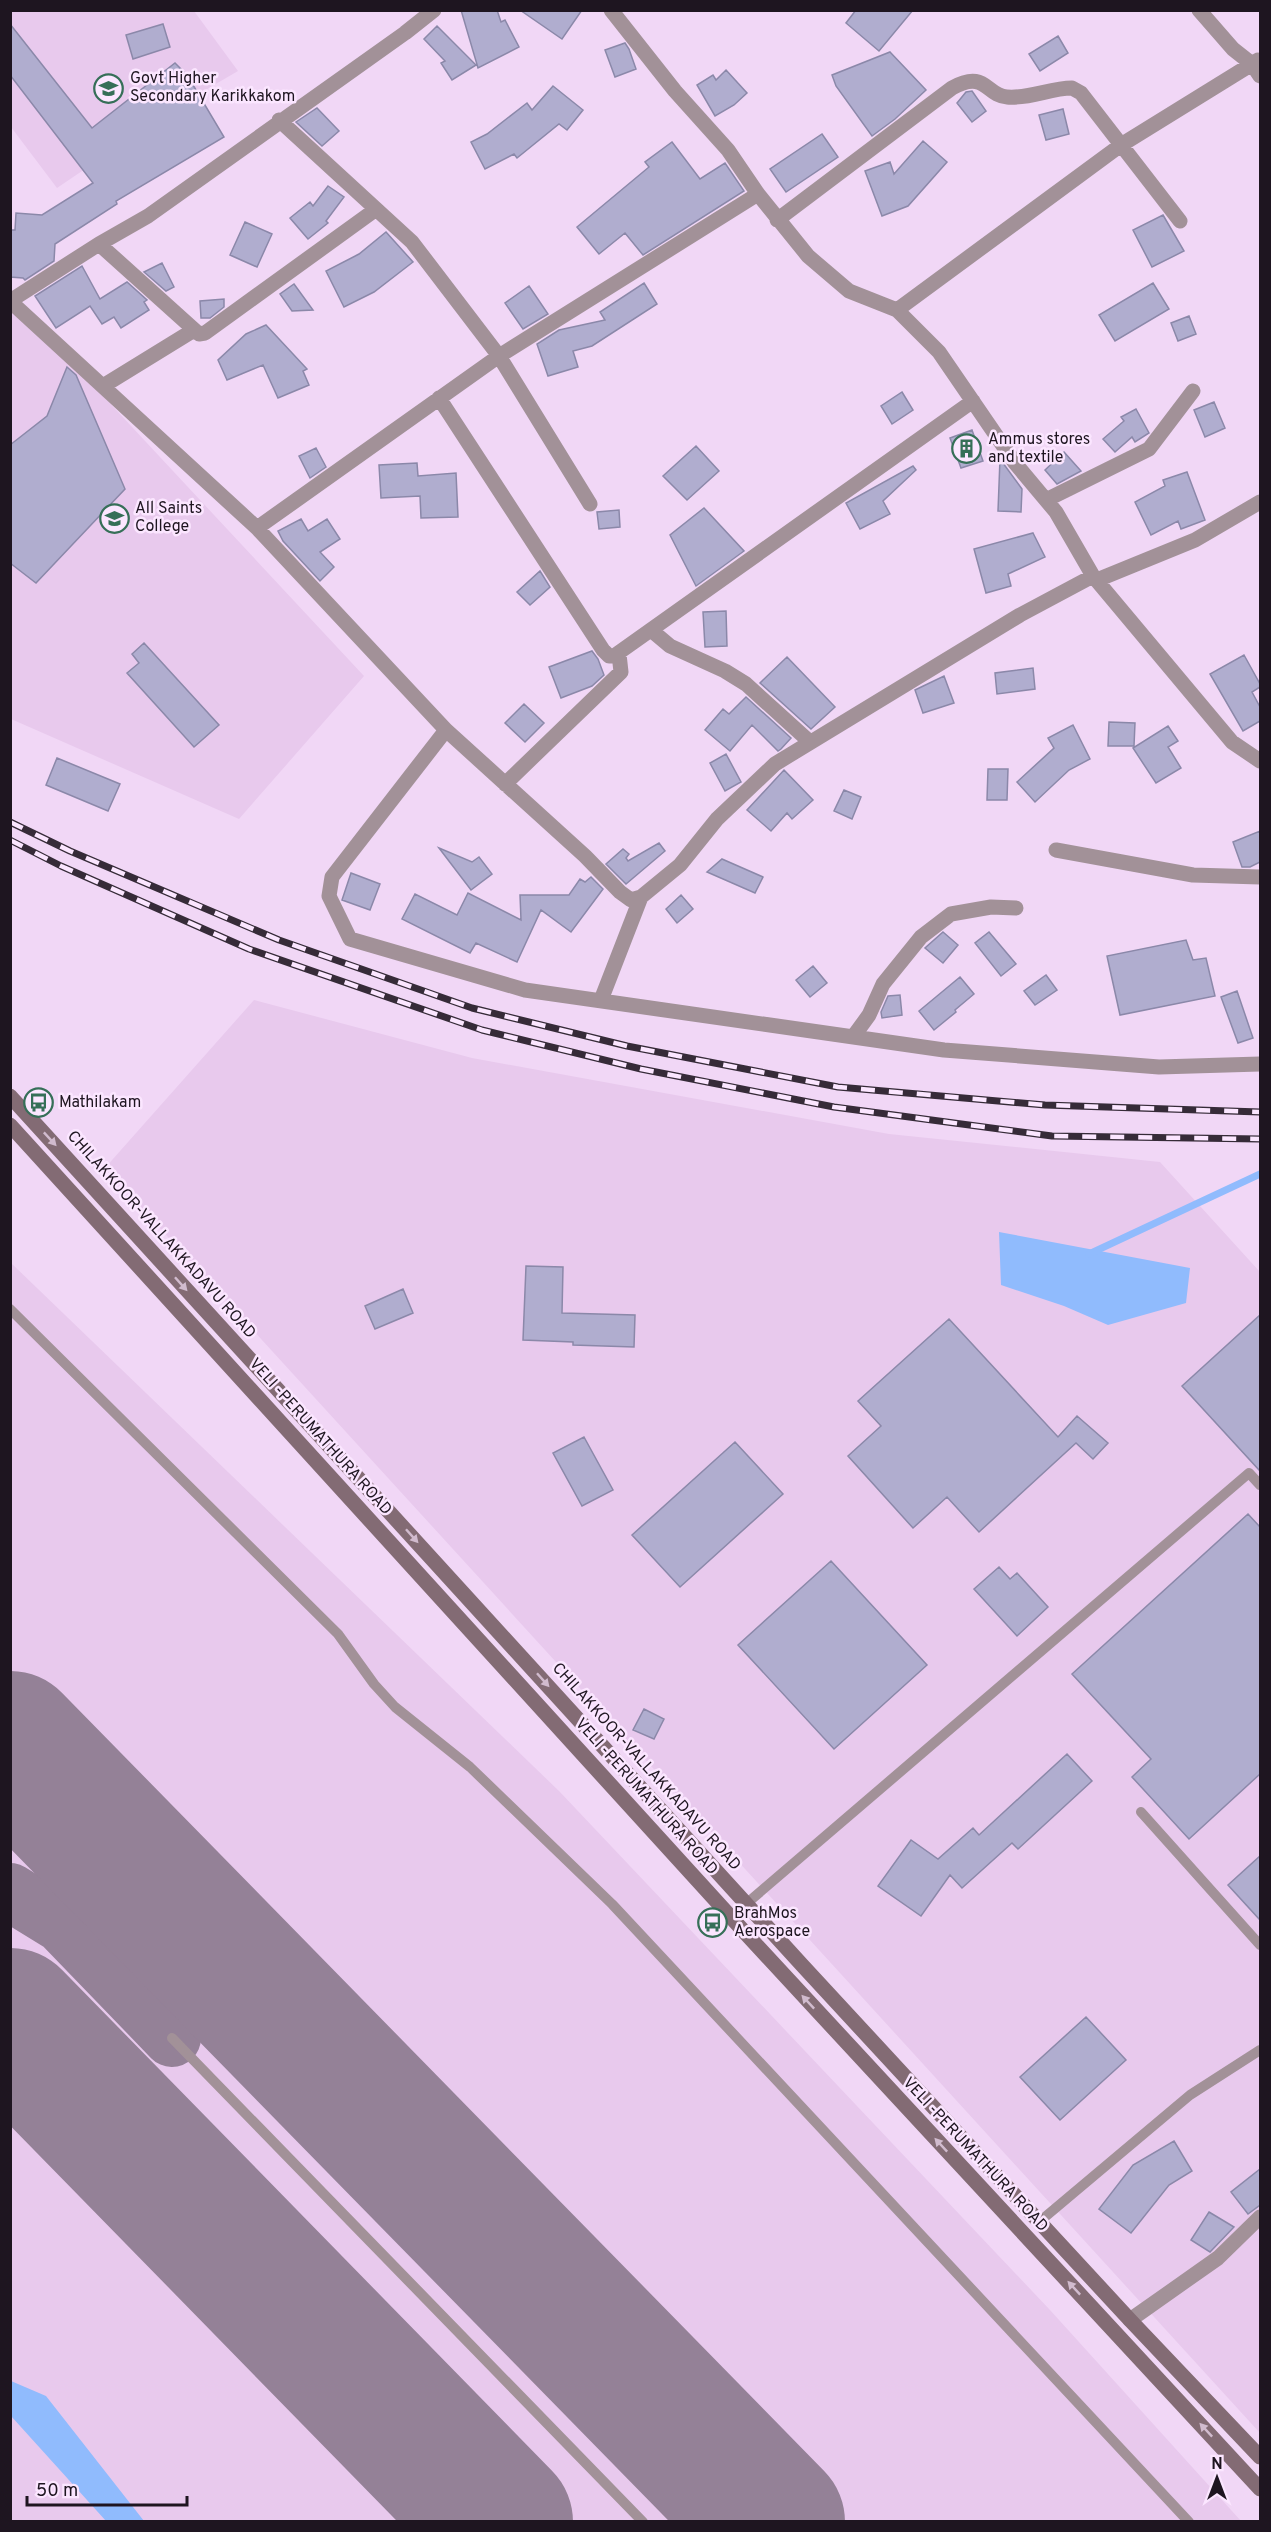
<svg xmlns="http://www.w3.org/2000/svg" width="1271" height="2532" viewBox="0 0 1271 2532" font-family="Overpass,sans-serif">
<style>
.built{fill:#e8c9ed}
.water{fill:#90bbfd}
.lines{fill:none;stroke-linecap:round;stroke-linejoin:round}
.stream{stroke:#90bbfd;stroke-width:7}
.taxiway{stroke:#948197;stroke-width:58}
.runway{stroke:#948197;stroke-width:146}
.building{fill:#b0adcf;stroke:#8b88a9;stroke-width:1.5}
.service{stroke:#a29198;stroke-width:10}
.minor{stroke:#a29198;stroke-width:15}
.secondary{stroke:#836b74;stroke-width:15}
.rail-casing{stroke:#362b38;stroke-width:7}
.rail{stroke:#fbe6ff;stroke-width:4.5;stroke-dasharray:14;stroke-linecap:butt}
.oneway{fill:#d1bbce}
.labels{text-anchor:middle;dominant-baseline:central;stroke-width:5;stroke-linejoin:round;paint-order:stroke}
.poi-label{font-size:16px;fill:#1e1520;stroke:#fbe6ff;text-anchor:start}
.street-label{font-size:16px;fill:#1e1520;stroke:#fbe6ff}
</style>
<rect width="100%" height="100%" fill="#f1d7f6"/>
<path class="built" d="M 11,11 L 194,11 L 238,71 L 178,106 L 57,188 L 11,127 Z
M 10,296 L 364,676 L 239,819 L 11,719 Z
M 254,1000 L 472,1058 L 889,1134 L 1160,1162 L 1260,1272 L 1260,2433 L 105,1168 Z
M 10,1262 L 559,1791 L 1050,2310 L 1241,2521 L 11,2521 Z"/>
<path class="water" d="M 999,1232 L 1190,1268 L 1186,1303 L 1108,1325 L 1064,1306 L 1001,1285 Z
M 11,2381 L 46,2396 L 144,2521 L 106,2521 L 11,2416 Z"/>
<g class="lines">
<path class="stream" d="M 1089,1254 L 1260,1174"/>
<path class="taxiway" d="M 10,1892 L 62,1924 L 172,2038"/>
<path class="runway" d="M 10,1744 L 772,2522
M 10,2021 L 500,2522"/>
</g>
<path class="building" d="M 461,10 L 497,10 L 501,22 L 505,20 L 519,47 L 478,68 Z
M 520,10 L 582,10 L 562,39 Z
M 856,10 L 913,10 L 879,51 L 846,23 Z
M 10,24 L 92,128 L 175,63 L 195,83 L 193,85 L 224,137 L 116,201 L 117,204 L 55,244 L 54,261 L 25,280 L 23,278 L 10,277 L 10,230 L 15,230 L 16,213 L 42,215 L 93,183 L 10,75 Z
M 163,24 L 170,47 L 133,59 L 126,35 Z
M 437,26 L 476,65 L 452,80 L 441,63 L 445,61 L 424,39 Z
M 1058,36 L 1068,53 L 1040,71 L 1029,54 Z
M 625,43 L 629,49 L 636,69 L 615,77 L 605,50 Z
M 890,52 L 926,90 L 895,119 L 872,136 L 836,86 L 832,75 Z
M 726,70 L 747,93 L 734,105 L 715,116 L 697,85 L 713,75 L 716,80 Z
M 553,86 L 583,110 L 567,130 L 559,124 L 517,158 L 514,154 L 485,169 L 471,142 L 487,134 L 527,103 L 532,110 Z
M 972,91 L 986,111 L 972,122 L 957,103 L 966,92 Z
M 317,108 L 339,131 L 322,146 L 296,122 Z
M 1063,109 L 1069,134 L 1046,140 L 1039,115 Z
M 822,134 L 838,157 L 786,192 L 770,169 Z
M 923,141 L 947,162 L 908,206 L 882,216 L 865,171 L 890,162 L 894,174 Z
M 672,142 L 700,179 L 725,163 L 744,191 L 643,255 L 625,233 L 599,254 L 577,227 L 649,167 L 645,162 Z
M 328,186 L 344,197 L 326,221 L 328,223 L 308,239 L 290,218 L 310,202 L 313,206 Z
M 1163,215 L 1184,251 L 1152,267 L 1133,230 Z
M 245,222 L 272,234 L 257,267 L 230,255 Z
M 386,232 L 413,262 L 374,292 L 344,307 L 326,271 L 359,254 Z
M 162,263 L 174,287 L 166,291 L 144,272 Z
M 82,266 L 100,299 L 127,282 L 147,300 L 144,302 L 149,310 L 121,328 L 114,317 L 102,324 L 90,306 L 56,328 L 35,296 Z
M 644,283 L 657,304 L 592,346 L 573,351 L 578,367 L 548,376 L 537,344 L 559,330 L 605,320 L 600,312 Z
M 1153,283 L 1169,309 L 1115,341 L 1099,315 Z
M 294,284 L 313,310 L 292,311 L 280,294 Z
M 529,286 L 548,314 L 523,329 L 505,303 Z
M 224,299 L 224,307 L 210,318 L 201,318 L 200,301 Z
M 1189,316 L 1196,334 L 1178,341 L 1171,323 Z
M 266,325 L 307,369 L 303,371 L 309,385 L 278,398 L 263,365 L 227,380 L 218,360 L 246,334 Z
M 67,367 L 76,375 L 125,489 L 36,583 L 10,563 L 10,445 L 47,416 Z
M 902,392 L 913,410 L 892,424 L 881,406 Z
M 1214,402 L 1225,428 L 1205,437 L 1194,410 Z
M 1136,409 L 1149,433 L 1135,442 L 1132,437 L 1115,452 L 1103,439 L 1124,421 L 1121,417 Z
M 972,430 L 983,461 L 961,468 L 950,438 Z
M 696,446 L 719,471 L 687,500 L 663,476 Z
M 316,448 L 326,467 L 310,478 L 299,456 Z
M 1064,452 L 1081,471 L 1057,484 L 1045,470 Z
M 1000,459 L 1022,489 L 1021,512 L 998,511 Z
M 417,463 L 418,476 L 456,473 L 458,517 L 421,518 L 420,496 L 381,498 L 379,465 Z
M 913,466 L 916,470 L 883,501 L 890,514 L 860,529 L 846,503 Z
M 1187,472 L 1205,520 L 1181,529 L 1178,521 L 1151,535 L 1135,502 L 1165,486 L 1163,480 Z
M 704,508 L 744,551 L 696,586 L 670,535 Z
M 619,510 L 620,527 L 599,529 L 597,512 Z
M 301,519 L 308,531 L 327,519 L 340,539 L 320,552 L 334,567 L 320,581 L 283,541 L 278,531 Z
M 1033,533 L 1045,557 L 1008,574 L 1011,586 L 986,593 L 974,549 Z
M 540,571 L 550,587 L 530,605 L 517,592 Z
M 726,611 L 727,646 L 705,647 L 703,612 Z
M 144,643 L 219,725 L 194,747 L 127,673 L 139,663 L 132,654 Z
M 592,651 L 598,659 L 604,675 L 592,686 L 561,698 L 549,667 Z
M 1244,655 L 1260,684 L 1260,687 L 1252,692 L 1260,707 L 1260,721 L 1243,731 L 1210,674 Z
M 787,657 L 835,707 L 811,729 L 760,683 Z
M 1033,668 L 1035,689 L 997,694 L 995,673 Z
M 944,676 L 954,703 L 923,713 L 915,690 Z
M 746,697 L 791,738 L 781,749 L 778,751 L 752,725 L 730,751 L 705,730 L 723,709 L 729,714 Z
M 524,704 L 544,723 L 525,742 L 505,723 Z
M 1109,722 L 1135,723 L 1134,746 L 1108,746 Z
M 1073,725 L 1090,759 L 1069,770 L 1035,802 L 1017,782 L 1054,748 L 1048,738 Z
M 1168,726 L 1178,741 L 1168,747 L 1181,768 L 1156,783 L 1133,748 Z
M 726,754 L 741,782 L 725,791 L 710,763 Z
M 57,758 L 120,784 L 108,811 L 46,785 Z
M 988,769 L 1008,769 L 1007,800 L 987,800 Z
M 784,770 L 813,800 L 792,819 L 787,813 L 771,831 L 747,810 Z
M 844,790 L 861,797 L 852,819 L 834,811 Z
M 1260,831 L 1260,862 L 1250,867 L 1242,867 L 1233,842 Z
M 659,843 L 665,851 L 626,884 L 606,864 L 623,849 L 629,854 L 626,858 L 628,861 Z
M 439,848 L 472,862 L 479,857 L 492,874 L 471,890 Z
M 722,859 L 763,877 L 755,893 L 707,872 Z
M 351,873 L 380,884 L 370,910 L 342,900 Z
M 591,877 L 603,889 L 571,932 L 541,910 L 517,962 L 476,943 L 470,953 L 402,919 L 415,894 L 457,915 L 468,893 L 521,920 L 520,895 L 569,895 L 580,879 L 585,882 Z
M 681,895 L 693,909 L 677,923 L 666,909 Z
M 943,932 L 958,945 L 943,963 L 925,948 Z
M 989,932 L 1016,964 L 1001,976 L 975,943 Z
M 1186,940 L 1193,960 L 1206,958 L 1215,996 L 1120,1015 L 1107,956 Z
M 813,966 L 827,983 L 810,997 L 796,980 Z
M 1046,975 L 1057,990 L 1035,1005 L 1024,991 Z
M 960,977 L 974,994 L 955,1010 L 956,1012 L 934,1030 L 919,1011 Z
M 1237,991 L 1253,1038 L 1238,1043 L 1221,997 Z
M 900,995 L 902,1015 L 882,1018 L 881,1012 L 888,996 Z
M 526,1266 L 563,1267 L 562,1313 L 635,1315 L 634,1347 L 573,1345 L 573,1342 L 523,1340 Z
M 403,1289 L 413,1313 L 375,1329 L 365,1306 Z
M 1260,1315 L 1260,1471 L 1182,1386 Z
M 949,1319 L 1058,1437 L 1077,1416 L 1108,1443 L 1093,1459 L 1076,1443 L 979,1532 L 947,1497 L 913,1528 L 848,1456 L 881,1426 L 858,1401 Z
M 584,1437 L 613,1490 L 582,1506 L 553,1453 Z
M 735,1442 L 783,1494 L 680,1587 L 632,1535 Z
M 1248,1514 L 1260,1527 L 1260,1774 L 1189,1839 L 1132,1777 L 1151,1759 L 1072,1674 Z
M 831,1561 L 927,1665 L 834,1749 L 738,1645 Z
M 999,1567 L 1010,1579 L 1017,1573 L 1048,1607 L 1017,1636 L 974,1589 Z
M 644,1709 L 664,1719 L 654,1739 L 633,1730 Z
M 1067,1754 L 1092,1781 L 1018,1849 L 1012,1843 L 962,1888 L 950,1875 L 921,1916 L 878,1886 L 911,1840 L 938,1859 L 973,1828 L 979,1835 Z
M 1260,1856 L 1260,1920 L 1228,1885 Z
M 1086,2017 L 1126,2060 L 1060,2120 L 1020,2077 Z
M 1174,2141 L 1192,2171 L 1169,2185 L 1131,2233 L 1099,2209 L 1133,2165 Z
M 1260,2169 L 1260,2205 L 1248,2214 L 1231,2192 Z
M 1209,2212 L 1234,2227 L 1210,2252 L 1191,2240 Z"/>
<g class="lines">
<path class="service" d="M 10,1309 L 338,1634 L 374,1684 L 395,1707 L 470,1767 L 612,1904 L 1189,2522
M 1141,1812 L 1260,1945
M 746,1904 L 1249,1473 L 1260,1485
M 172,2038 L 643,2522
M 1039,2222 L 1190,2095 L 1260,2050"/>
<path class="minor" d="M 611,10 L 675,91 L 728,150 L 758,194 L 808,256 L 849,291 L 897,310 L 939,352 L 1015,463 L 1056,512 L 1093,576 L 1232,742 L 1260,761
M 1199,10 L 1233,49 L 1252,64 L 1258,60
M 279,120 L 412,242 L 499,356 L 590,504
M 777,220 L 952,88 C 986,69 986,96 1007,97 C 1030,99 1050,88 1072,88 L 1081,93 L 1180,221
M 99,244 L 199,334 L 205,333 L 375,210
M 10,301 L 99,244 L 148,216 L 405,33 L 434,10
M 11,302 L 257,528 L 446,730 L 332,877 L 329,896 L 350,939 L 525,990 L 944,1050 L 1159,1067 L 1260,1064
M 897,310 L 1121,145 L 1252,64 L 1260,76
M 103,386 L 194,330
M 439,398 L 603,650 L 609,656 L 614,656 L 973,401
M 1046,500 L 1149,449 L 1193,391
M 257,528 L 499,356 L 758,194
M 1097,580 L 1195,540 L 1260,502
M 651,630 L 670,646 L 725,671 L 746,684 L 810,742
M 446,730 L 585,856 L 620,892 L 631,900 L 641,897 L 680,865 L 717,819 L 775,764 L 1020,615 L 1093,576
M 505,784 L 621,672 L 619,654
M 1056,850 L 1193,875 L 1260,877
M 601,1000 L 641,897
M 853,1037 L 869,1015 L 883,984 L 921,937 L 951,914 L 991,907 L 1016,908
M 1130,2320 L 1218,2258 L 1260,2217"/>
<path class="secondary" d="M 10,1096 L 802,1965 L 1130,2320 L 1260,2457
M 10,1125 L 749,1937 L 1260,2489"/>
<defs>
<path id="rail" d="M 10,822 L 70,851 L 279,940 L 472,1008 L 627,1046 L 838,1087 L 1045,1105 L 1260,1112
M 10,840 L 61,866 L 249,949 L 482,1030 L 641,1069 L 834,1107 L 1052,1136 L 1260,1139"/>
</defs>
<use href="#rail" class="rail-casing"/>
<use href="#rail" class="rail"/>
</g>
<defs><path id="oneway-solid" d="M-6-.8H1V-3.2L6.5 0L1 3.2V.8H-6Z" transform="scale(1.5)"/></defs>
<g class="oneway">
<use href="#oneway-solid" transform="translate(50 1139) rotate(47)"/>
<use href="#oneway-solid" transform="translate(181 1284) rotate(48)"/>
<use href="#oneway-solid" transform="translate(412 1536) rotate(48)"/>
<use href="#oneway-solid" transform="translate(543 1680) rotate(48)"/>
<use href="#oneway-solid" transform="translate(808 2002) rotate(-133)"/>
<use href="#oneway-solid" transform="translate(941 2145) rotate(-133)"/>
<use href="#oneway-solid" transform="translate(1074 2288) rotate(-133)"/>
<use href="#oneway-solid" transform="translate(1206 2430) rotate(-133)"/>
</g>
<defs>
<symbol id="school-ring" viewBox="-11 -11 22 22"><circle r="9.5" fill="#fbe6ff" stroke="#366f58" stroke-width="1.5"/><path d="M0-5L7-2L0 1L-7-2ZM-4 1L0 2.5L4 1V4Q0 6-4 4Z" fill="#366f58"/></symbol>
<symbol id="building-ring" viewBox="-11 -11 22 22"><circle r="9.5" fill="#fbe6ff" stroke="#366f58" stroke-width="1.5"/><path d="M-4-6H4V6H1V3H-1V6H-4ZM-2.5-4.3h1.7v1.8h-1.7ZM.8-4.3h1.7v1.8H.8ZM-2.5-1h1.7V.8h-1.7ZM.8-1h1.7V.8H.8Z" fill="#366f58"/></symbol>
<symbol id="university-ring" viewBox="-11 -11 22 22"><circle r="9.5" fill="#fbe6ff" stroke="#366f58" stroke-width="1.5"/><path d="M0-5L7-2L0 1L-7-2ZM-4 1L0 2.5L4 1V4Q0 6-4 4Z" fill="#366f58"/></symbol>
<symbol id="bus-ring" viewBox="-11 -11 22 22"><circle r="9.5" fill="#fbe6ff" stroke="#366f58" stroke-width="1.5"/><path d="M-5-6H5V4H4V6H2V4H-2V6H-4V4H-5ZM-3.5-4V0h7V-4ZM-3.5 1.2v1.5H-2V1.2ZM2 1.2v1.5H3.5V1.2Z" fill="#366f58"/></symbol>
</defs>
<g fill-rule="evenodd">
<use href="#school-ring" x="92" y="72" width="33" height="33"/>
<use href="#building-ring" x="950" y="432" width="33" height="33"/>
<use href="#university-ring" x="98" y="502" width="33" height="33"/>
<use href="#bus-ring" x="22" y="1086" width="33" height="33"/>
<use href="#bus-ring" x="696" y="1906" width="33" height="33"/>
</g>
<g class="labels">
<g class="poi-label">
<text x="130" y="79">Govt Higher<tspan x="130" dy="18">Secondary Karikkakom</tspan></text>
<text x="988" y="440">Ammus stores<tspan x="988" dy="18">and textile</tspan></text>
<text x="135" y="509">All Saints<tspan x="135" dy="18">College</tspan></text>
<text x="59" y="1103">Mathilakam</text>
<text x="734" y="1914">BrahMos<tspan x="734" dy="18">Aerospace</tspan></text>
</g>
<g class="street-label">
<text transform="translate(161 1235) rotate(48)">CHILAKKOOR-VALLAKKADAVU ROAD</text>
<text transform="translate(320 1437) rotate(48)">VELI -PERUMATHURA ROAD</text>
<text transform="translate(646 1767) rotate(48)">CHILAKKOOR-VALLAKKADAVU ROAD</text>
<text transform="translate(646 1797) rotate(48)">VELI -PERUMATHURA ROAD</text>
<text transform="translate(975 2155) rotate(47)">VELI -PERUMATHURA ROAD</text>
</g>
</g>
<rect width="1271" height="2532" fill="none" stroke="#1e1520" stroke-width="24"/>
<g transform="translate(1217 2478)" stroke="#fbe6ff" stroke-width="4.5" paint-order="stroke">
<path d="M0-4.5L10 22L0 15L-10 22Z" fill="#1e1520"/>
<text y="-9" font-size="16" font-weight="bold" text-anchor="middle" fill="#1e1520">N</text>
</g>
<path d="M27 2496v9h160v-9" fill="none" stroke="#1e1520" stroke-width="3"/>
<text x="36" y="2496" font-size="18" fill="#1e1520" stroke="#fbe6ff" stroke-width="4.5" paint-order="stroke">50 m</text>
</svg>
